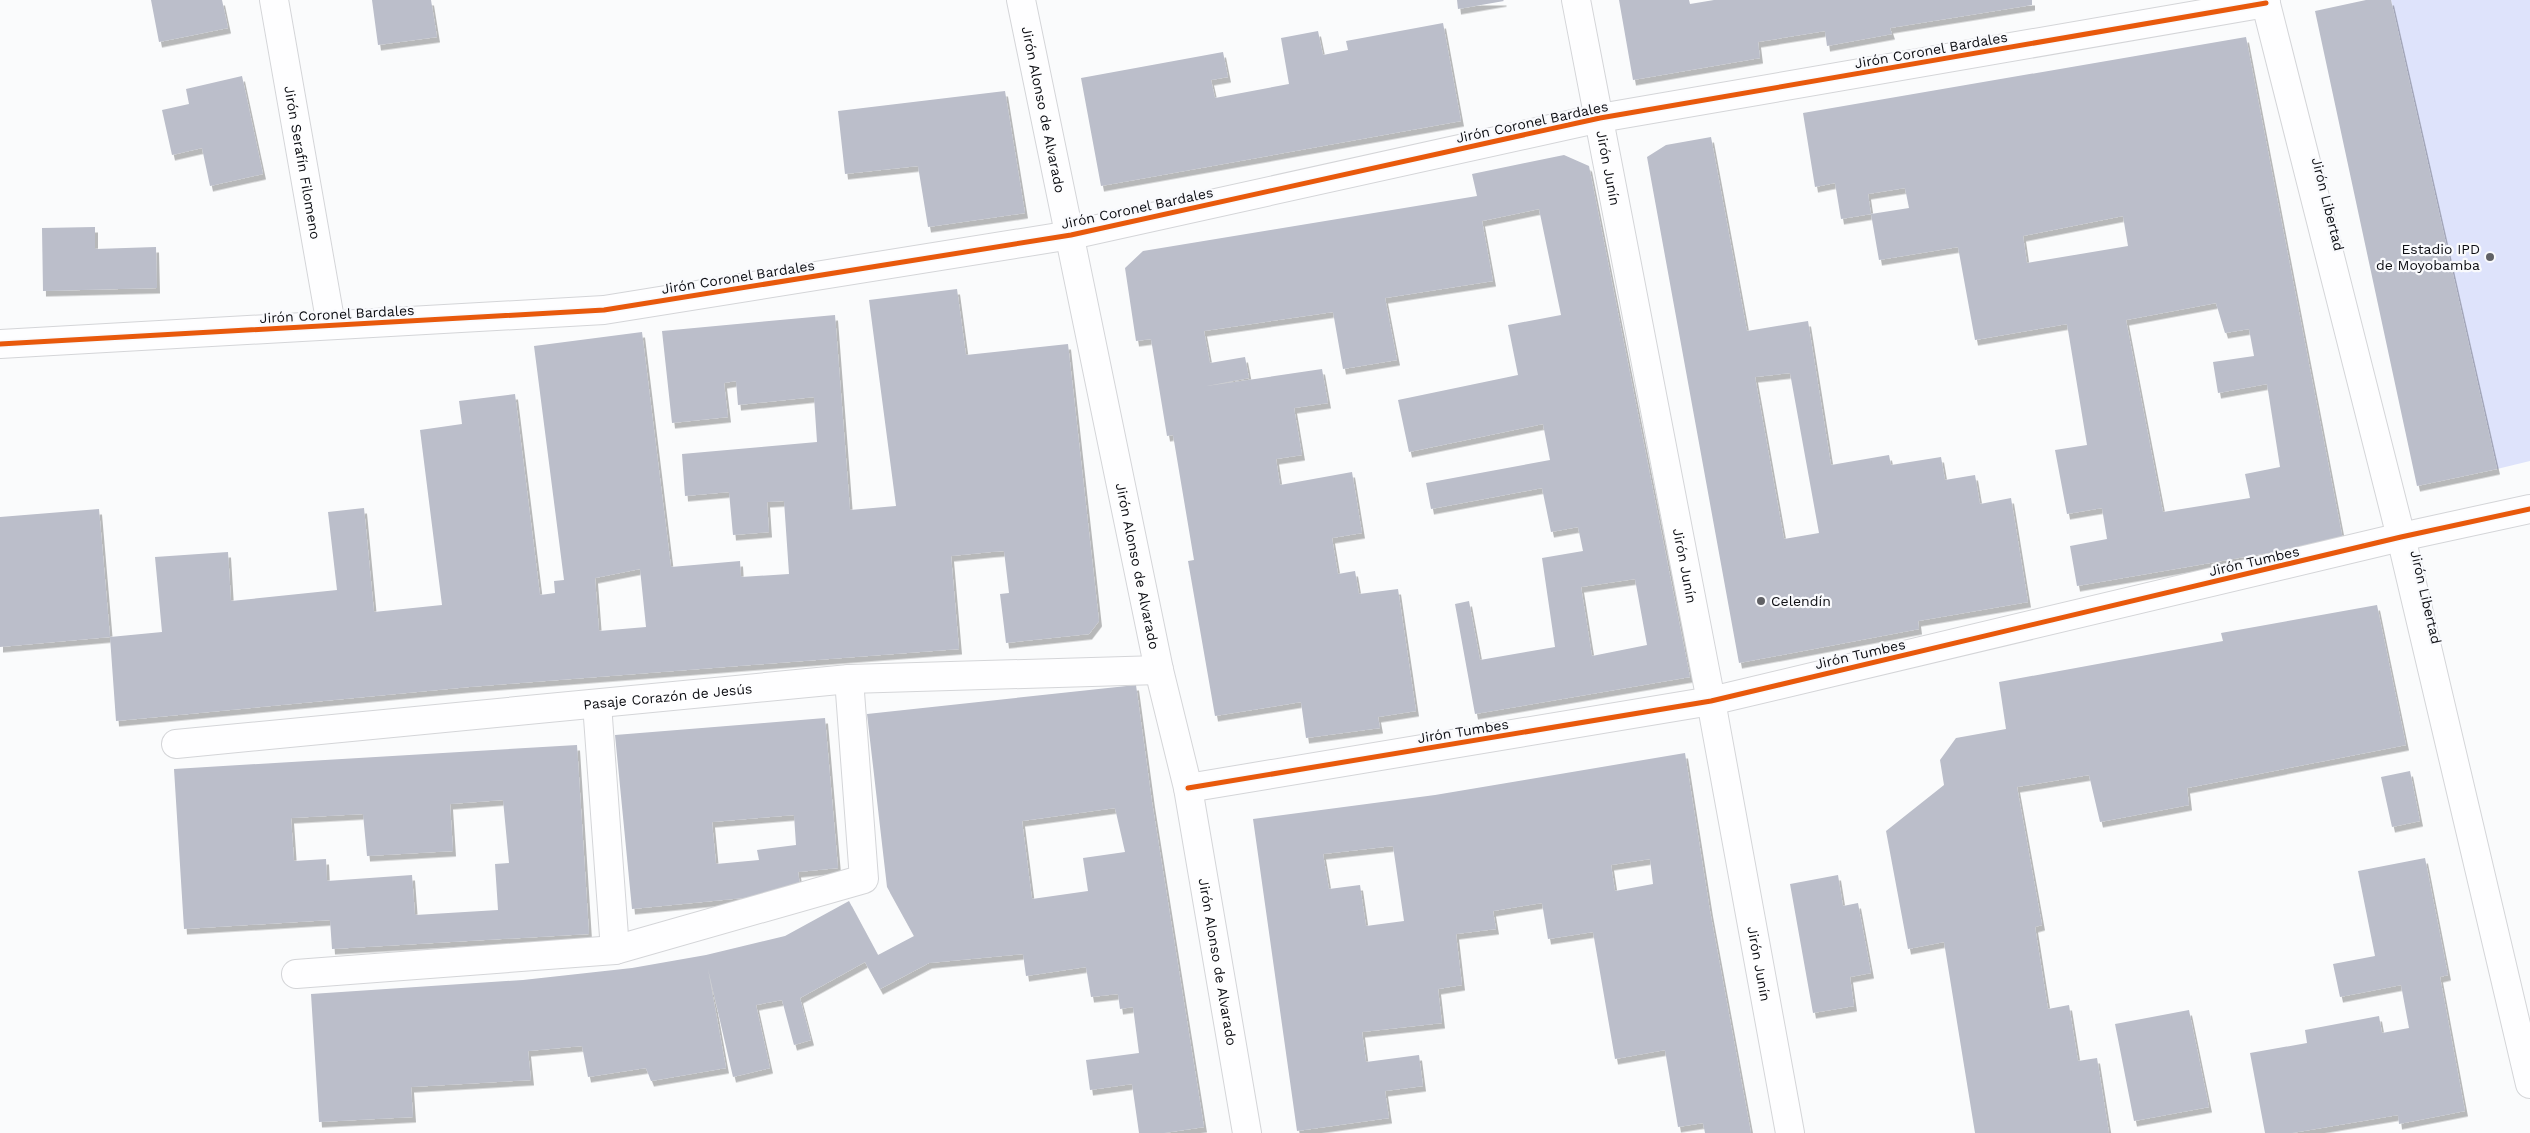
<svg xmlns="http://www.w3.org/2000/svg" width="2530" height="1133" viewBox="0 0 2530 1133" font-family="'Work Sans',sans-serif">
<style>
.green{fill:#dee3fb}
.building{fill:#bbbeca;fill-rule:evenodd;filter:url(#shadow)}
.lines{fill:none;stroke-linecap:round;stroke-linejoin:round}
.minor-casing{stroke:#d4d5d8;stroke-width:30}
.minor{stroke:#fefeff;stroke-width:28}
.cycleway-casing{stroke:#f9fafd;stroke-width:8}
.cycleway{stroke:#e8590c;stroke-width:5}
.poi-dot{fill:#606165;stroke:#f9fafd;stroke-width:2}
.labels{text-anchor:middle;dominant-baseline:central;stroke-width:4.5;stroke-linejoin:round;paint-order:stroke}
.street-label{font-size:14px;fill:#0d0e13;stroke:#f9fafd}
.poi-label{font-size:14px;fill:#0d0e13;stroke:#f9fafd;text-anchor:end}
</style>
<defs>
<filter id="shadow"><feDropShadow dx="3" dy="5.5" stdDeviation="0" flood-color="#0004"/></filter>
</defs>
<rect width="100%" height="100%" fill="#fafbfc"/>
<path class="green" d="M 2391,0 L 2530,0 L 2530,461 L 2497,469 Z"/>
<path class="building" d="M 151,0 L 222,0 L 228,28 L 159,42 Z
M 372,0 L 431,0 L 437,37 L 378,45 Z
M 1457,0 L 1503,0 L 1504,1 L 1458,9 Z
M 1619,0 L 1689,0 L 1690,4 L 1714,0 L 2032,0 L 2032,5 L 1890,28 L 1892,34 L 1827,46 L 1825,31 L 1758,42 L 1760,58 L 1633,80 Z
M 2366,0 L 2391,0 L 2497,469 L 2417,486 L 2315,11 Z
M 1443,23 L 1461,121 L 1101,186 L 1081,78 L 1223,52 L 1228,77 L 1211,80 L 1215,98 L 1289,84 L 1281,38 L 1318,31 L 1323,55 L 1348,50 L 1346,41 Z
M 2246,37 L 2343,540 L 2077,586 L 2070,546 L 2107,539 L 2102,508 L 2067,514 L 2055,450 L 2087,445 L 2067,324 L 1975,340 L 1958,247 L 1879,260 L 1871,214 L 1909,208 L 1905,188 L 1868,194 L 1871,214 L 1841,219 L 1835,183 L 1815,187 L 1803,113 ZM 2123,216 L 2128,246 L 2027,263 L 2023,236 ZM 2216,303 L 2225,333 L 2249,329 L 2254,356 L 2213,362 L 2218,393 L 2267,384 L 2280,467 L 2245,474 L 2250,498 L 2163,512 L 2126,320 Z
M 242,76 L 263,174 L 210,186 L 202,148 L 172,155 L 162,110 L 189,104 L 186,89 Z
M 1005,91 L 1025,213 L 928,227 L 918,166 L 845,174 L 838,111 Z
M 1711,137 L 1747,331 L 1808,321 L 1831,465 L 1889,455 L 1891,465 L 1941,457 L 1945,480 L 1975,475 L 1980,504 L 2011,498 L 2028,602 L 1918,621 L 1919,629 L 1739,663 L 1647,157 L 1666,145 ZM 1790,373 L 1819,533 L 1784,539 L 1755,377 Z
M 1564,155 L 1589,166 L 1690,677 L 1475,714 L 1455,604 L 1469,601 L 1480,660 L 1555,647 L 1542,558 L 1583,551 L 1578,527 L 1551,532 L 1542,488 L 1431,509 L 1426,483 L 1550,460 L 1543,424 L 1409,452 L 1398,400 L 1518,375 L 1508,325 L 1561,315 L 1539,209 L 1482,221 L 1493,281 L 1385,298 L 1397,360 L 1343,369 L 1333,312 L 1204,331 L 1210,363 L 1245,357 L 1249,378 L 1207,386 L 1322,369 L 1328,403 L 1294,408 L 1302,455 L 1276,459 L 1280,485 L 1352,472 L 1362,533 L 1332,538 L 1338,574 L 1355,571 L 1359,594 L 1398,589 L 1416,711 L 1378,717 L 1380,728 L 1306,738 L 1301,702 L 1215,716 L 1188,561 L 1194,560 L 1173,435 L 1167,436 L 1151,339 L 1136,341 L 1125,268 L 1143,251 L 1477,196 L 1472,174 ZM 1635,579 L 1647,645 L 1592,656 L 1581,587 Z
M 95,227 L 95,249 L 156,247 L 157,288 L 43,291 L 42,228 Z
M 957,289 L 966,355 L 1068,344 L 1099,621 L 1089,634 L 1006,643 L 1000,594 L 1009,593 L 1004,551 L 991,552 L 951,556 L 959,649 L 469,687 L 116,721 L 110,637 L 162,632 L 155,557 L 228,552 L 231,601 L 337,590 L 328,512 L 364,508 L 374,612 L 442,605 L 420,430 L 462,424 L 459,401 L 515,394 L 540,595 L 555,593 L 554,581 L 564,580 L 534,346 L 642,332 L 671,567 L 740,561 L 741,577 L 789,574 L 784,501 L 767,502 L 769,532 L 733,535 L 729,492 L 685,496 L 682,454 L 817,442 L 814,397 L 738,405 L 736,381 L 724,383 L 728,417 L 672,423 L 662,331 L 835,315 L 850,510 L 896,506 L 869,300 ZM 640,569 L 646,627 L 599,631 L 595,578 Z
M 99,509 L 110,637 L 0,647 L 0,517 Z
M 2377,605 L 2406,745 L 2187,788 L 2189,805 L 2100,822 L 2089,775 L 2017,787 L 2042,925 L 2035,927 L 2048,1009 L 2069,1005 L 2078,1061 L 2097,1058 L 2109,1133 L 1975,1133 L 1944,942 L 1908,949 L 1886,831 L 1944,785 L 1940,760 L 1956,738 L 2006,729 L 1999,682 L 2223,641 L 2221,633 Z
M 1136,685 L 1152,802 L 1204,1127 L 1164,1133 L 1139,1133 L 1132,1084 L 1090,1090 L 1086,1060 L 1139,1053 L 1133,1007 L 1120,1009 L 1118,994 L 1091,997 L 1086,967 L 1026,976 L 1023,954 L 929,963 L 880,989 L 865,962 L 800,998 L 811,1040 L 794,1045 L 782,1000 L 756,1005 L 770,1068 L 733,1077 L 708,969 L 726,1068 L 651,1081 L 646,1068 L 588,1077 L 582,1046 L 528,1051 L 531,1080 L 411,1087 L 413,1117 L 319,1122 L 311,994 L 523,980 L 632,968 L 706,955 L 785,936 L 849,901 L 878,955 L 914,936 L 887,887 L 867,714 ZM 1115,808 L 1125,852 L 1083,858 L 1088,891 L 1032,899 L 1022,821 Z
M 825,718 L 838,868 L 798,872 L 800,885 L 763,896 L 632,909 L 615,735 ZM 794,815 L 796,845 L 757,850 L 759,860 L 716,864 L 712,822 Z
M 577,745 L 589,934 L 332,949 L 330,920 L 184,929 L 174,769 ZM 503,800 L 509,863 L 495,864 L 498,910 L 415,915 L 412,875 L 327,881 L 326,859 L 294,861 L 291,818 L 363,814 L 367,856 L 453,851 L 450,804 Z
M 1685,753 L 1710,911 L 1751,1133 L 1705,1133 L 1703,1123 L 1678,1127 L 1665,1050 L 1615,1059 L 1593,932 L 1548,939 L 1542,903 L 1493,911 L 1496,929 L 1456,934 L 1462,985 L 1438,989 L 1442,1023 L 1362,1032 L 1366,1062 L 1419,1055 L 1423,1086 L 1385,1091 L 1389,1118 L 1297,1131 L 1253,819 L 1435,795 ZM 1393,846 L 1404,921 L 1366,926 L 1360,885 L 1329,889 L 1323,854 ZM 1650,859 L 1653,884 L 1615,891 L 1611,865 Z
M 2410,771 L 2420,821 L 2392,827 L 2381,777 Z
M 2425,858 L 2448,975 L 2440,977 L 2465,1111 L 2399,1124 L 2398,1115 L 2292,1133 L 2265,1133 L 2250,1053 L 2307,1043 L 2305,1030 L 2379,1016 L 2382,1033 L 2409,1028 L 2401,985 L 2340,997 L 2333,964 L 2375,956 L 2358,871 Z
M 1838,875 L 1843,906 L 1858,903 L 1871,973 L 1850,977 L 1854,1006 L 1813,1013 L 1790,884 Z
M 2189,1010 L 2209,1107 L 2134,1121 L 2115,1024 Z"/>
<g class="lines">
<defs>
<g id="minor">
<path id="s1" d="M 274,0 L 331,325"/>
<path id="s2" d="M 1021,0 L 1159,670 L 1188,788 L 1247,1133"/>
<path id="s3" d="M 1576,0 L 1711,701 L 1790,1133"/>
<path d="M 2265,0 L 2401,537 L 2530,1084"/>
<path d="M 0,344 L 604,310 L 1071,235 L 1600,118 L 2266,3"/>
<path d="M 597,704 L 615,950"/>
<path id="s4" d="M 176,744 L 849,679 L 1159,670"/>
<path d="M 1188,788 L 1711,701 L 2401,537 L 2530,509"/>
<path d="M 296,974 L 615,950 L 864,879 L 849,679"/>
</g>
</defs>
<use href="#minor" class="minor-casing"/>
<use href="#minor" class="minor"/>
<defs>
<path id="cycleway" d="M 0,344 L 604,310 L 1071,235 L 1600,118 L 2266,3
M 1188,788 L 1711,701 L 2401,537 L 2530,509"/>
</defs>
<use href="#cycleway" class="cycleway-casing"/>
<use href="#cycleway" class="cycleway"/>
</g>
<g class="poi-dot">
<circle cx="2490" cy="257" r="5"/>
<circle cx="1761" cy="601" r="5"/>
</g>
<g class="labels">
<g class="street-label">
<text transform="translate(1931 50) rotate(-10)">Jirón Coronel Bardales</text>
<text stroke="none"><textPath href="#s2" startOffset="112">Jirón Alonso de Alvarado</textPath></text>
<text transform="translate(1532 122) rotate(-12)">Jirón Coronel Bardales</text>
<text stroke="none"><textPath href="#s1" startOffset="165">Jirón Serafín Filomeno</textPath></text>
<text stroke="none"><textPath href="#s3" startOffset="171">Jirón Junín</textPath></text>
<text transform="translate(2328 204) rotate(76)">Jirón Libertad</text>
<text transform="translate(1137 208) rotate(-12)">Jirón Coronel Bardales</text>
<text transform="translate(738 277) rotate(-9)">Jirón Coronel Bardales</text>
<text transform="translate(337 314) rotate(-3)">Jirón Coronel Bardales</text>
<text transform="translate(2254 561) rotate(-13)">Jirón Tumbes</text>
<text stroke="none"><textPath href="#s2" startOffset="578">Jirón Alonso de Alvarado</textPath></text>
<text stroke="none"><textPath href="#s3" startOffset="576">Jirón Junín</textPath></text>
<text transform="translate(2426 597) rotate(77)">Jirón Libertad</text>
<text transform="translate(1860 654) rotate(-13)">Jirón Tumbes</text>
<text stroke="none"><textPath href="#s4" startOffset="494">Pasaje Corazón de Jesús</textPath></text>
<text transform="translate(1463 731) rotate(-9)">Jirón Tumbes</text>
<text stroke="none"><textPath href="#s2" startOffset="982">Jirón Alonso de Alvarado</textPath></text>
<text stroke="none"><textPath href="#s3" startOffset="981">Jirón Junín</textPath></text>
</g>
<g class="poi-label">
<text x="2480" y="249">Estadio IPD<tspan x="2480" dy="16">de Moyobamba</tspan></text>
<text x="1771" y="601" text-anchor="start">Celendín</text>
</g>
</g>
</svg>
